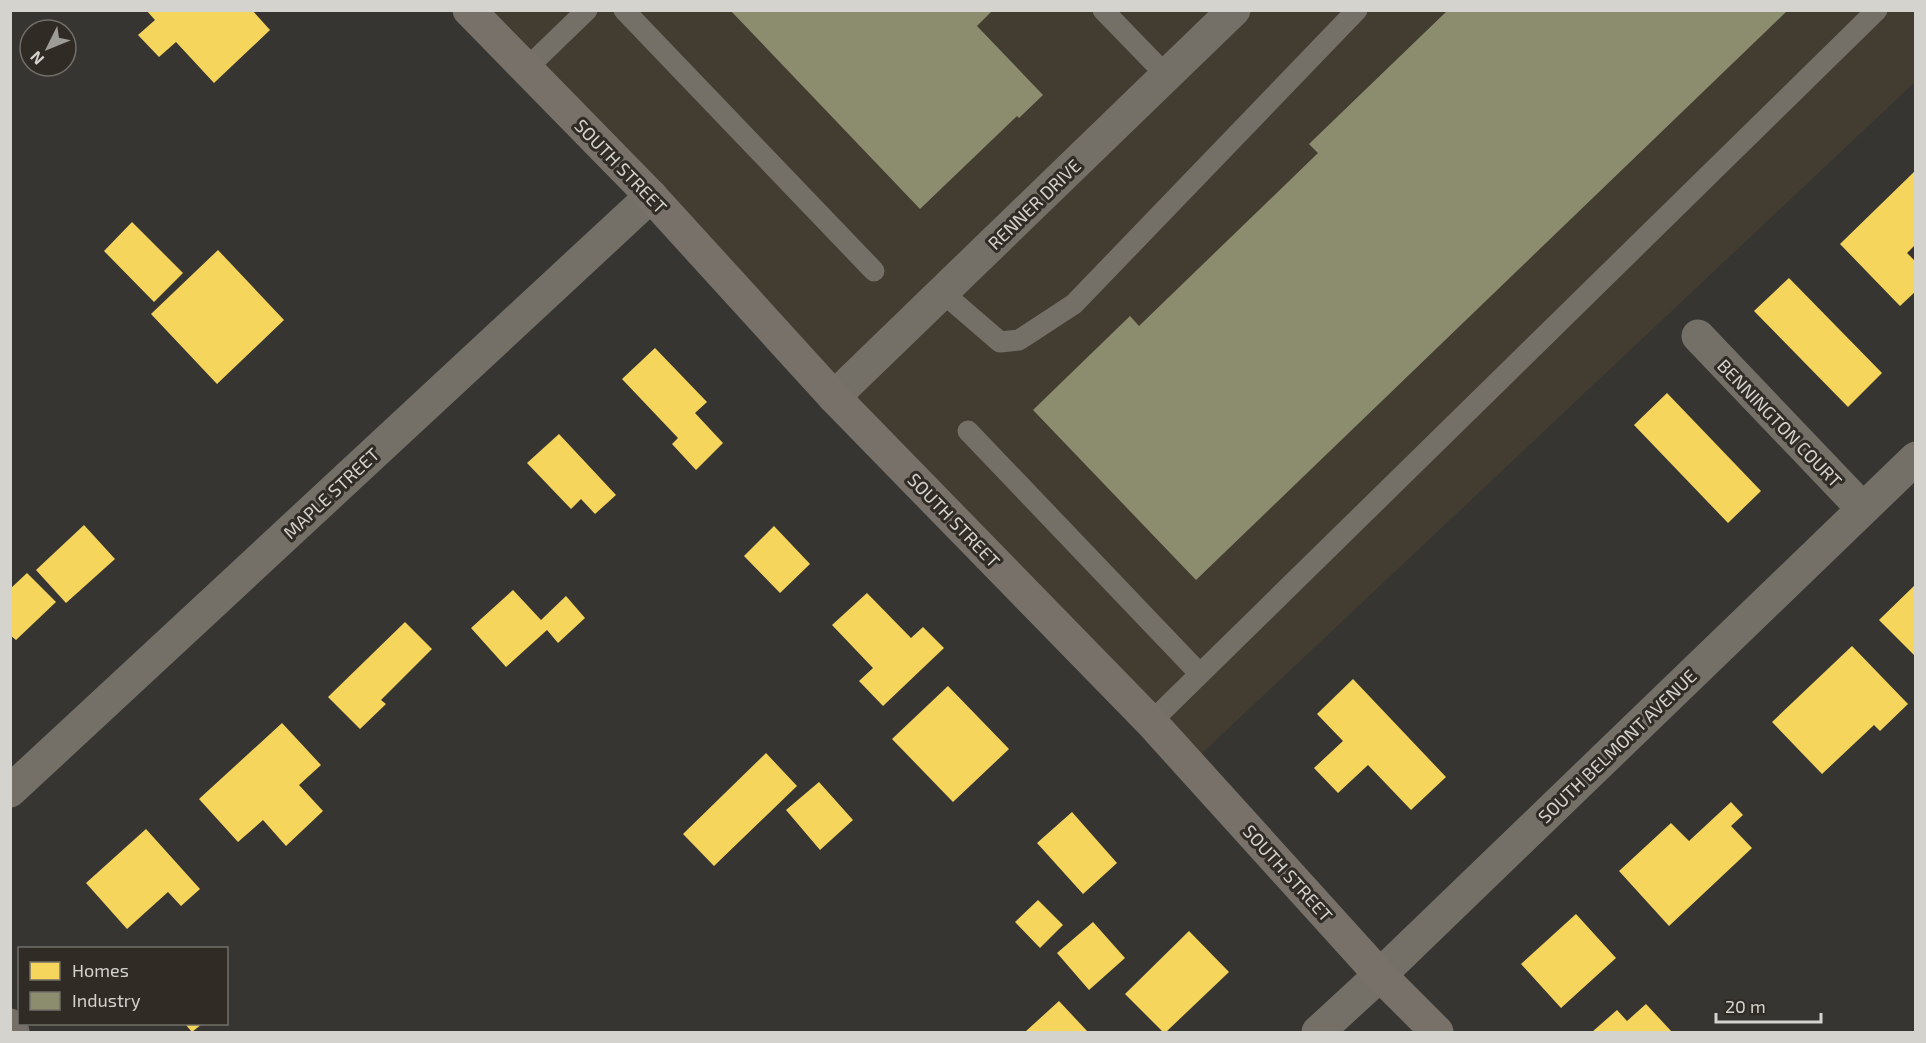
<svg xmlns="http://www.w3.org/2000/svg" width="1926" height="1043" viewBox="0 0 1926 1043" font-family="'Exo 2',sans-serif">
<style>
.built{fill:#433d31}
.homes{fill:#f6d55c}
.industry{fill:#8c8c6e}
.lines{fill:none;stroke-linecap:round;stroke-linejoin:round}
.lane{stroke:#747068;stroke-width:21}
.street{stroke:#747068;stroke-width:33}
.secondary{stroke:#777169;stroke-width:33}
.labels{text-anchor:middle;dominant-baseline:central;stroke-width:6;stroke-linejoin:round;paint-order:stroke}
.street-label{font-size:18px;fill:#d5d3ce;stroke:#302c25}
</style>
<rect width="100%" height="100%" fill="#373532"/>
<path class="built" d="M 1915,10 L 1916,81 L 1198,757 L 473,11 Z"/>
<path class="homes" d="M 146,10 L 252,10 L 270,30 L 214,83 L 176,42 L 159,57 L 138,35 L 155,20 Z
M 1916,170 L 1916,244 L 1907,253 L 1916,262 L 1916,291 L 1900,306 L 1840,244 Z
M 132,222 L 183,273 L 154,302 L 104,251 Z
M 218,250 L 284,320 L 217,384 L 151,314 Z
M 1789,278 L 1882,373 L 1848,407 L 1754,311 Z
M 655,348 L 707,402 L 695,413 L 723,443 L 696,470 L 672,444 L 678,438 L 622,379 Z
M 1667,393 L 1761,491 L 1728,523 L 1634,425 Z
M 559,434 L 616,495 L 595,514 L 581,499 L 571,509 L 527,463 Z
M 84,525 L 115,559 L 66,603 L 36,570 Z
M 774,526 L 810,564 L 780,593 L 744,556 Z
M 27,573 L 56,602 L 16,640 L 10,635 L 10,589 Z
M 1916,584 L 1916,657 L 1879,620 Z
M 513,590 L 541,620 L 566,596 L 585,618 L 558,643 L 547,630 L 506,667 L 471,628 Z
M 867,593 L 911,638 L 923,627 L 944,648 L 883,706 L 859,681 L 873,668 L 832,625 Z
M 405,622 L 432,649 L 381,700 L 386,704 L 360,729 L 328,697 Z
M 1852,646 L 1908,704 L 1880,731 L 1874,725 L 1822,774 L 1772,722 Z
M 1353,679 L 1446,777 L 1411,810 L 1368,765 L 1338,793 L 1314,768 L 1343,741 L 1317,714 Z
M 948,686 L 1009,749 L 953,802 L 892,739 Z
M 282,723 L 321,765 L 299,785 L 323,811 L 286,846 L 263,820 L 238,842 L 199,799 Z
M 766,753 L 797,786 L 714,866 L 683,834 Z
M 819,782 L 853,820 L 820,850 L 786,810 Z
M 1731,802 L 1743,815 L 1731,826 L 1752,848 L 1669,926 L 1619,871 L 1671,823 L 1689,841 Z
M 1072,812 L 1117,863 L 1083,894 L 1037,843 Z
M 146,829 L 200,889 L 181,906 L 168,892 L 127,929 L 86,883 Z
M 1038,900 L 1063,925 L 1040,948 L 1015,922 Z
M 1576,914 L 1616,958 L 1561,1008 L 1521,964 Z
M 1093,922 L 1125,958 L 1089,990 L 1057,953 Z
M 1189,931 L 1229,972 L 1166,1032 L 1163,1032 L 1125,994 Z
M 1059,1001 L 1088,1032 L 1025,1032 Z
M 1646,1004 L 1672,1032 L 1592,1032 L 1617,1010 L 1627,1021 Z
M 185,1024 L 202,1024 L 192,1032 Z"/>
<path class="industry" d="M 730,10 L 993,10 L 977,26 L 1043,95 L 1019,118 L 1017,116 L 920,209 Z
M 1448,10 L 1788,10 L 1196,580 L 1033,410 L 1130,316 L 1139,326 L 1318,153 L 1309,144 Z"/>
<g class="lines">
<path class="lane" d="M 624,10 L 874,271
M 1103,10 L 1166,75
M 526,69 L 587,10
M 942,292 L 1000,342 L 1019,340 L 1074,304 L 1357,10
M 968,431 L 1200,674
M 1151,722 L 1877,10"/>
<path class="street" d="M 1698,336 L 1863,509
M 834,397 L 1234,10
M 10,791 L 651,196
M 10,1025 L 13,1032
M 1318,1032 L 1380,975 L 1916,458"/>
<path class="secondary" d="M 469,10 L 651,196 L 834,397 L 1151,722 L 1380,975 L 1437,1032"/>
</g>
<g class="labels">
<g class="street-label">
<text transform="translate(621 166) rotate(46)">SOUTH STREET</text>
<text transform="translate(1034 204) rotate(-44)">RENNER DRIVE</text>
<text transform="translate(1780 423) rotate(46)">BENNINGTON COURT</text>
<text transform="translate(331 493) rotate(-43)">MAPLE STREET</text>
<text transform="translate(954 520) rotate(46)">SOUTH STREET</text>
<text transform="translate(1617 746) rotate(-44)">SOUTH BELMONT AVENUE</text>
<text transform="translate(1288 873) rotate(48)">SOUTH STREET</text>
</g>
</g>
<rect width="1926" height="1043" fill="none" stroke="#d5d3ce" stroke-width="24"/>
<rect x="18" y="947" width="210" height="78" fill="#302c25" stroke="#726f69" stroke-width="1.5"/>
<rect x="30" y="962" width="30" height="18" fill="#f6d55c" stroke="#726f69" stroke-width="1.5"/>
<text x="72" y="977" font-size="18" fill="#d5d3ce">Homes</text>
<rect x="30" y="992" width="30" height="18" fill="#8c8c6e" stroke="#726f69" stroke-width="1.5"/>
<text x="72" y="1007" font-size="18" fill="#d5d3ce">Industry</text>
<g transform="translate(48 48) rotate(227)"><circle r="28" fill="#302c25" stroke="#726f69" stroke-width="1.5"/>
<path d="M0-4.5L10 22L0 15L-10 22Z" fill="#9e9c97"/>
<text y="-9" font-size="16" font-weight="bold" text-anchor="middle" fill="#d5d3ce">N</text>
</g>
<path d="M1716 1013v9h105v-9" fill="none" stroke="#d5d3ce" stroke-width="3"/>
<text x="1725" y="1013" font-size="18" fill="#d5d3ce" stroke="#302c25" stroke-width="4.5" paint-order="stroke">20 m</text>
</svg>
